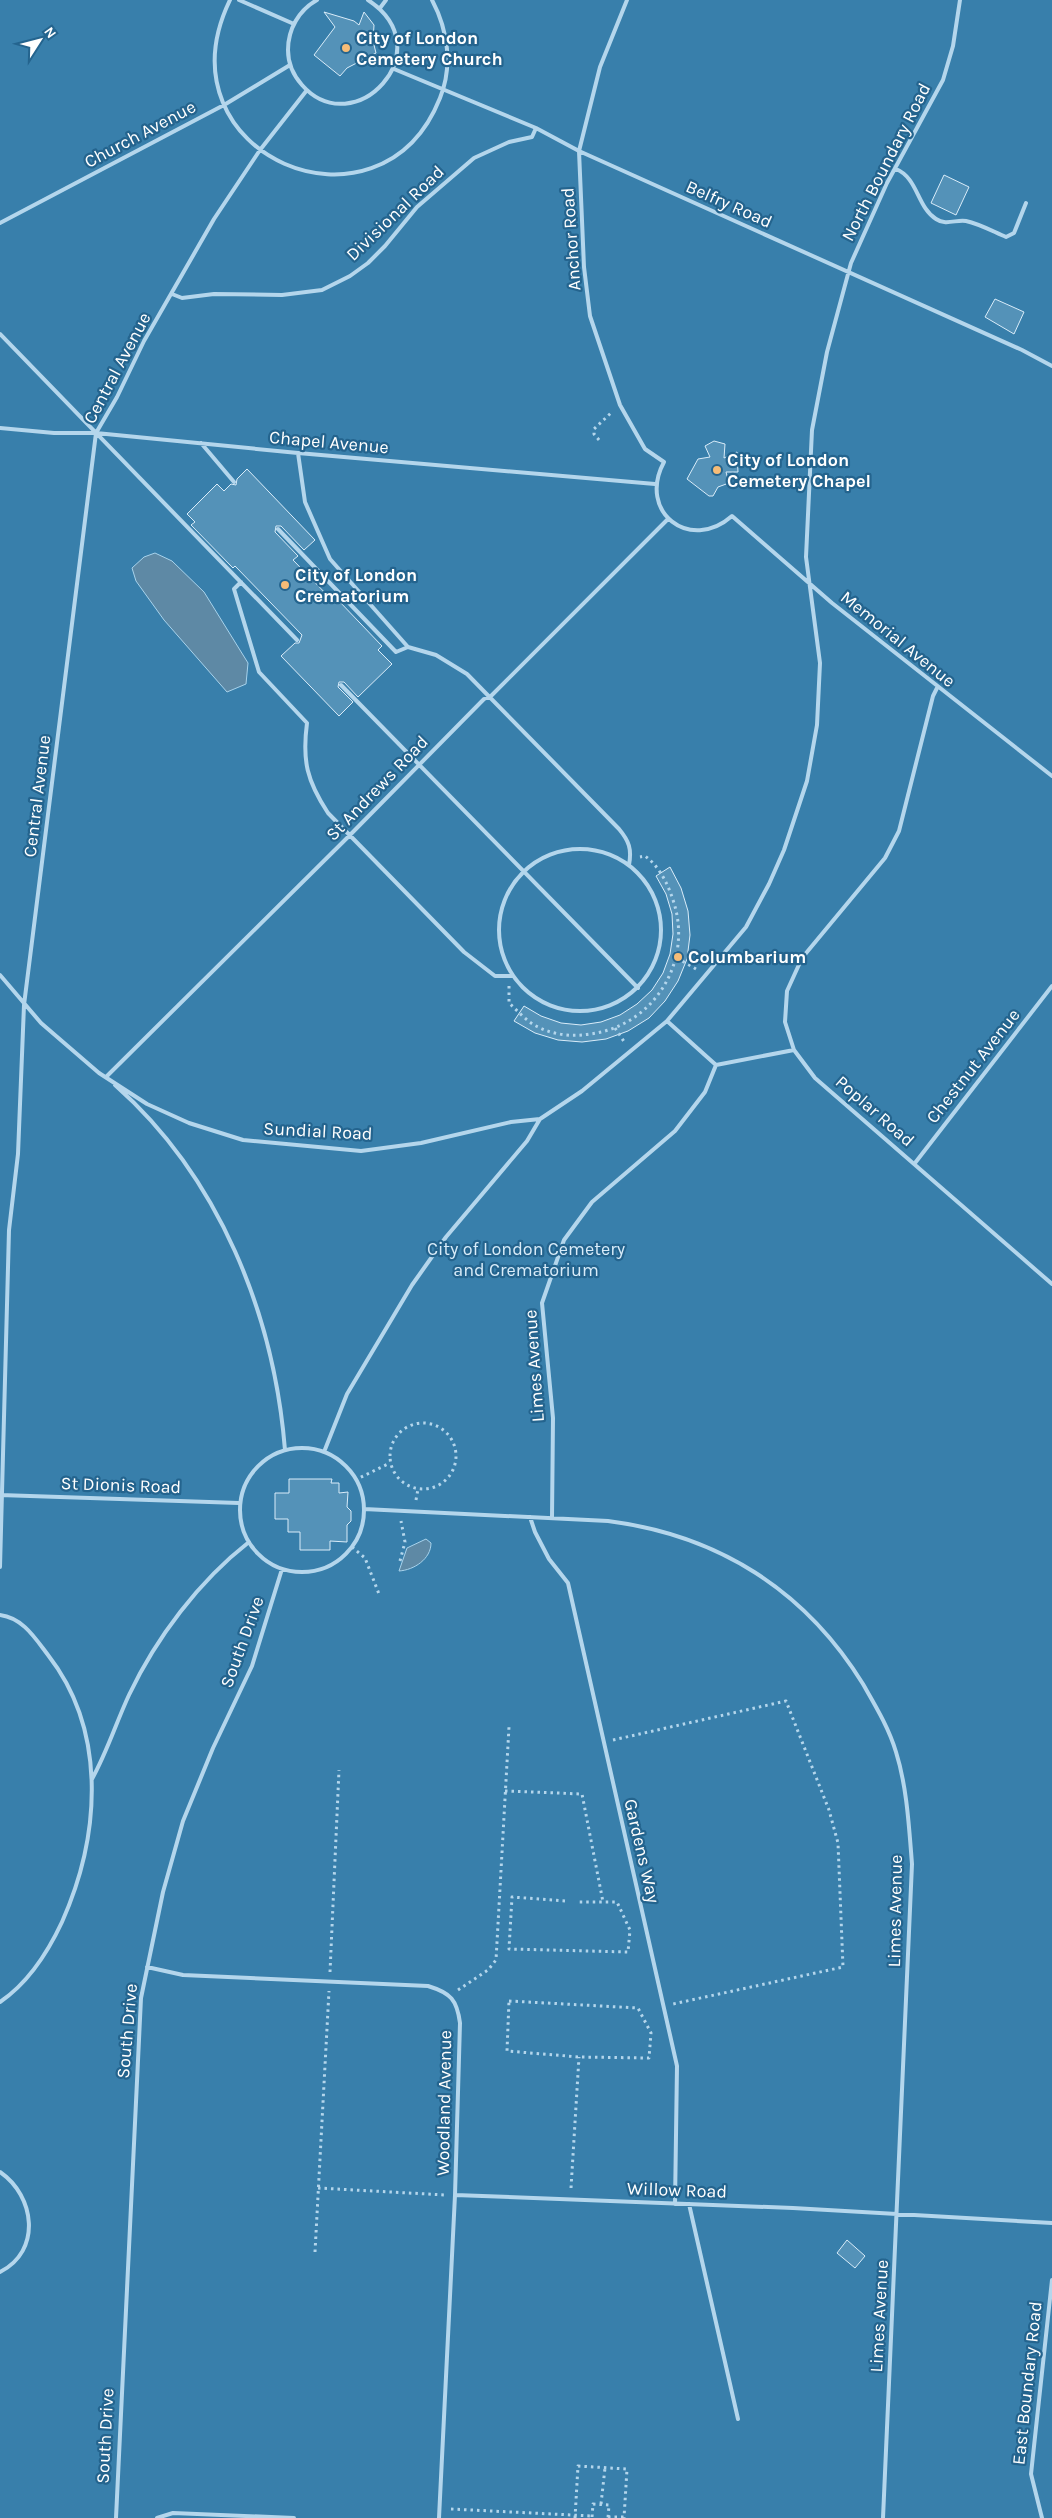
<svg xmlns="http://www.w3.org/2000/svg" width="1052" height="2518" viewBox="0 0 1052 2518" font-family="Karla,sans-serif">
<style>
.green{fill:#387fab}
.water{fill:#5e89a5;stroke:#a8d3ec}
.building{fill:#5492b8;stroke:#d9ecf9}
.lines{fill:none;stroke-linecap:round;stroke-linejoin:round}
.path{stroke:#b4d6ec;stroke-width:3;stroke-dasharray:2.5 4;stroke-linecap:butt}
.service{stroke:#b4d6ec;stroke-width:4}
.poi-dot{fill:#f6bc77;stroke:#24648e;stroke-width:2}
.labels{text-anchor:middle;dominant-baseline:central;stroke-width:4.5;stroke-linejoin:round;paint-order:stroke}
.poi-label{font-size:18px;font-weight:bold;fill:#fff;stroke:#24648e;text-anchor:start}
.street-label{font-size:18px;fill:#fff;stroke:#24648e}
.park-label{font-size:18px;fill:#d9ecf9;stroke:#24648e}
</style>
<rect width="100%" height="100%" fill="#24648e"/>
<path class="green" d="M 0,0 L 1052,0 L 1052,2518 L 0,2518 Z"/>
<path class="water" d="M 155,553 L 172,561 L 204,592 L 248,663 L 246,684 L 227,692 L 164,620 L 136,581 L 132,568 L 144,557 Z
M 426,1539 L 431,1543 C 431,1559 414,1570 399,1571 L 407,1548 Z"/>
<path class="building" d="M 324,12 L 354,21 L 359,25 L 364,12 L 374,25 L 373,41 L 376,53 L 347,68 L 340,76 L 314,55 L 335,27 Z
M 944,175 L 969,187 L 956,215 L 931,203 Z
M 995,299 L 1024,312 L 1014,334 L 985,317 Z
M 714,441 L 725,444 L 724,458 L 737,452 L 738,472 L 726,472 L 729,483 L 718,487 L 713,496 L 709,496 L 687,479 L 698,459 L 710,457 L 705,446 Z
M 247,469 L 315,540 L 304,550 L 281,526 L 276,526 L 275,532 L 298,556 L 293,560 L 335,603 L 338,600 L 382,646 L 378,650 L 392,664 L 358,697 L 344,682 L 339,682 L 338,687 L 353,702 L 339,716 L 281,656 L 295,643 L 299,643 L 302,635 L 235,566 L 233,568 L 191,525 L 195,522 L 187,514 L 217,484 L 224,491 L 231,484 L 236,485 L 237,479 Z
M 670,867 L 681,888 L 688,911 L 690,935 L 687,959 L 678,981 L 665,1001 L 649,1018 L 628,1031 L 606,1039 L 582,1042 L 558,1040 L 535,1033 L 514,1021 L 524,1006 L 541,1016 L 561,1023 L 581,1025 L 601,1022 L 620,1015 L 637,1004 L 652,990 L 663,973 L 670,954 L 673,934 L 672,914 L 666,894 L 656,876 Z
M 289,1479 L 332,1479 L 331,1483 L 339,1483 L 339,1493 L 348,1492 L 347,1507 L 351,1511 L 351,1521 L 347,1525 L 347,1542 L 330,1541 L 330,1550 L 300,1550 L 300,1532 L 288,1532 L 288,1519 L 275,1519 L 275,1493 L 289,1493 Z
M 847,2240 L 865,2256 L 855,2268 L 837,2253 Z"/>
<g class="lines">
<path class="path" d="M 599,440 L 594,434 L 594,429 L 612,412
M 677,958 L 696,969
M 509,986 L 509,1003 C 518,1011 527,1022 538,1027 C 554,1035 572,1037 590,1034 C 654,1026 694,961 673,900 C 668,884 659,866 645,856 L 640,857
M 615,1028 L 625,1043
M390 1456a33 33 0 1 1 66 0a33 33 0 1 1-66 0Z
M 355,1480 L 390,1463
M 416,1500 L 418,1489
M 352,1547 L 365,1558 L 379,1594
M 400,1561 L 405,1542 L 401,1521
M 613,1740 L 786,1701 L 829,1810 L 838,1843 L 843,1967 L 673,2004
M 505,1791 L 582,1794 L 603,1902
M 565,1901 L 512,1897 L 509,1949 L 628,1952 L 630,1930 L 617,1902 L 577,1902
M 330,1972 L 339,1770
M 458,1990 L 488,1970 L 496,1960 L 509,1727
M 509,2001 L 638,2008 L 651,2033 L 649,2058 L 579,2057 L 507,2051 Z
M 318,2188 L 445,2195
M 571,2188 L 579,2057
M 315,2252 L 329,1991
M 601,2504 L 605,2468
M 451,2509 L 592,2516
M 592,2517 L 593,2504 L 609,2505 L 608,2518
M 608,2517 L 624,2517
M 575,2518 L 578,2466 L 627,2469 L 624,2518"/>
<path class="service" d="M 230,0 C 155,155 380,249 440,98 C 453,66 448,30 432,0
M 239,0 L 294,24
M 317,0 C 299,10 288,29 288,50 C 288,63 294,76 302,85 C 354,144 444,50 368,0
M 627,0 L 600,67 L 579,151 L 584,267 L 590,316 L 620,405 L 645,449 L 664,462 C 637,512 690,553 732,516 L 832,603 L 1052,776
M 380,8 L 386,0
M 394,69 L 536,128 L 579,151 L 1022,350 L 1052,366
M 896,169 C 918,178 917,207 936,219 C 946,226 957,219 966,221 C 980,224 994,232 1006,237 L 1014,233 L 1026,203
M 0,223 L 224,105 L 290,65
M 172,294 L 182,298 L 214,294 L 282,295 L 322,290 L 350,276 L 368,263 L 385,246 L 417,207 L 474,158 L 509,142 L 532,137 L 536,128
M 0,334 L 297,640
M 0,428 L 54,433 L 96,433 L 298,453 L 655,484
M 201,443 L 234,482
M 298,453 L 305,502 L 330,559 L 408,647
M 278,529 L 396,652 L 408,647 L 436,655 L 467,674 L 619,829 C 629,841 632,849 629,865
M 241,582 L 234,589 L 259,672 L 307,723 C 302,761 307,781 328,813 L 464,952 L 495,976 L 512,976
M 341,685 L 638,988
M499 930a81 81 0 1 1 162 0a81 81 0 1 1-162 0Z
M 0,975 L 41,1023 L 99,1073 L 147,1104 L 189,1123 L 243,1140 L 361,1151 L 421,1143 L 511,1122 L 540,1119
M 667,1021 L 716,1065 L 794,1050 L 815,1078 L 1052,1284
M 794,1050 L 785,1022 L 787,991 L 802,958 L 885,858 L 899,831 L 933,696 L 937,688
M 106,1077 L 349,836 L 484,699 L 491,696 L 668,519
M 115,1085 C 219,1177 274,1314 285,1450
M 915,1163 L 1052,986
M240 1510a62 62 0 1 1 124 0a62 62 0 1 1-124 0Z
M 324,1452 L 347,1394 L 412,1285 L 446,1237 L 527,1141 L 540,1119 L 582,1091 L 667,1021 L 746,927 L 769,884 L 784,850 L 807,781 L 817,725 L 820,663 L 806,557 L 812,430 L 827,352 L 851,263 L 887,183 L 943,80 L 953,46 L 960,0
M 0,1495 L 239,1503
M 364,1509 L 608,1521 C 718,1535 805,1590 863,1684 C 875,1705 889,1728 896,1752 C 907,1787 909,1827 912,1864 L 883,2518
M 530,1517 L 535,1532 L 549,1559 L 568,1583 L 677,2066 L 675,2204
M 552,1517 L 553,1418 L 542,1303 L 564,1240 L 592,1202 L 675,1131 L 705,1092 L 716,1065
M 0,1567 L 9,1230 L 18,1154 L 24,1005 L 96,433 L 117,397 L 144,341 L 214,219 L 260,150 L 307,90
M 0,1615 C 23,1618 35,1638 48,1655 C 108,1732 100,1837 62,1922 C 48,1952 28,1983 0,2002
M 92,1779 C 107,1752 116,1723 129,1695 C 156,1638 199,1581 249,1542
M 147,1967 L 183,1975 L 428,1986 C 451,1993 457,2000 460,2023 L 455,2195 L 439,2518
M 0,2172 C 35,2196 42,2251 0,2272
M 455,2195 L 793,2208 L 1052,2223
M 689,2204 L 738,2419
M 116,2518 L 141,1998 L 163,1892 L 183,1821 L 213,1748 L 252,1666 L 282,1569
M 157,2518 L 173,2513 L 294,2518
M 1042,2518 L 1031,2474 L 1052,2280"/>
</g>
<g class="poi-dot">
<circle cx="346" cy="48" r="5"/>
<circle cx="717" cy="470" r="5"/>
<circle cx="285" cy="585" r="5"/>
<circle cx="678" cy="957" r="5"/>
</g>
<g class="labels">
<g class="poi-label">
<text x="356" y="38">City of London<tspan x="356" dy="21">Cemetery Church</tspan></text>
<text x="727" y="460">City of London<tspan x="727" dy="21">Cemetery Chapel</tspan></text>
<text x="295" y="575">City of London<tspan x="295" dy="21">Crematorium</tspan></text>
<text x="688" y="957">Columbarium</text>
</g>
<g class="street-label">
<text transform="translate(140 134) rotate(-28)">Church Avenue</text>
<text transform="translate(886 162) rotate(-63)">North Boundary Road</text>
<text transform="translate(729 204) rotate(24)">Belfry Road</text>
<text transform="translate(395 213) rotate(-44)">Divisional Road</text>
<text transform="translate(571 239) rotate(-94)">Anchor Road</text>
<text transform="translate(117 368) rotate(-62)">Central Avenue</text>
<text transform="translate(329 442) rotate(5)">Chapel Avenue</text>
<text transform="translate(898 639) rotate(39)">Memorial Avenue</text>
<text transform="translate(377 788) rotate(-46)">St Andrews Road</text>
<text transform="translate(37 796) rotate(-83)">Central Avenue</text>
<text transform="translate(973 1066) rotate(-52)">Chestnut Avenue</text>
<text transform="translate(875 1111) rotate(41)">Poplar Road</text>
<text transform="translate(318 1131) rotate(3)">Sundial Road</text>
<text transform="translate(534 1366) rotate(-94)">Limes Avenue</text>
<text transform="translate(121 1485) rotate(2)">St Dionis Road</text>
<text transform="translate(242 1642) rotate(-70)">South Drive</text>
<text transform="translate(642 1851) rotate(77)">Gardens Way</text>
<text transform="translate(895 1911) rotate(-89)">Limes Avenue</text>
<text transform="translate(127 2031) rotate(-85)">South Drive</text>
<text transform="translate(444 2103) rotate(-89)">Woodland Avenue</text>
<text transform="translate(677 2190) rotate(2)">Willow Road</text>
<text transform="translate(879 2316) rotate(-87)">Limes Avenue</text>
<text transform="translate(1027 2383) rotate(-84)">East Boundary Road</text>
<text transform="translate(105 2436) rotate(-87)">South Drive</text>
</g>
<g class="park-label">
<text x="526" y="1249">City of London Cemetery<tspan x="526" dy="21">and Crematorium</tspan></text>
</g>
</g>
<g transform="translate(40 40) rotate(54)" stroke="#24648e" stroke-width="4" paint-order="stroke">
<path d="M0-4L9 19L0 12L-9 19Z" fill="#ffffff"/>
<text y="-8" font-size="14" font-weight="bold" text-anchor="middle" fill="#ffffff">N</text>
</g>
</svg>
